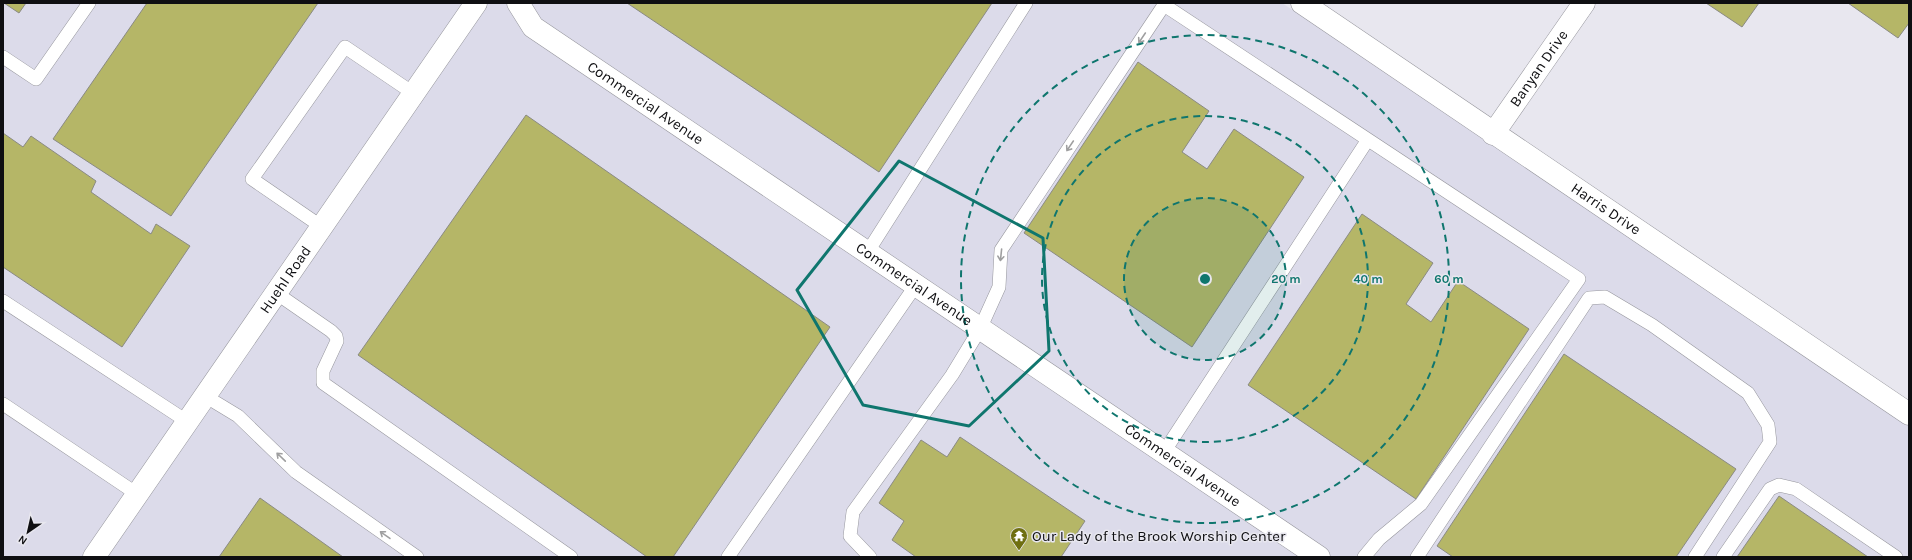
<svg xmlns="http://www.w3.org/2000/svg" width="1912" height="560" viewBox="0 0 1912 560" font-family="Karla,sans-serif">
<style>
.built{fill:#dcdbea}
.building{fill:#b5b667;stroke:#8a8a83}
.lines{fill:none;stroke-linecap:round;stroke-linejoin:round}
.lane-casing{stroke:#96969d;stroke-width:14}
.street-casing{stroke:#96969d;stroke-width:23}
.lane{stroke:#fff;stroke-width:13}
.street{stroke:#fff;stroke-width:22}
.oneway{stroke:#9f9fa0}
.marked{fill:none;stroke:#0f766e;stroke-width:3;stroke-linejoin:round}
.ring{fill:none;stroke:#0f766e;stroke-width:2;stroke-dasharray:7 5}
.labels{text-anchor:middle;dominant-baseline:central;stroke-width:3;stroke-linejoin:round;paint-order:stroke}
.street-label{font-size:15px;fill:#0f0f12;stroke:#e8e7ef}
.poi-label{font-size:15px;fill:#0f0f12;stroke:#e8e7ef;text-anchor:start}
.centre{fill:#0f766e;stroke:#e8e7ef;stroke-width:2}
.ring-label{font-size:12px;text-anchor:middle;font-weight:bold;fill:#0f766e;stroke:#e8e7ef;stroke-width:3;stroke-linejoin:round;paint-order:stroke}
</style>
<rect width="100%" height="100%" fill="#e8e7ef"/>
<path class="built" d="M 3,3 L 1282,3 L 1909,422 L 1909,557 L 3,557 Z"/>
<path class="building" d="M 4,3 L 26,3 L 19,13 Z
M 147,3 L 318,3 L 171,216 L 53,139 Z
M 627,3 L 992,3 L 879,172 Z
M 1706,3 L 1759,3 L 1742,27 Z
M 1848,3 L 1909,3 L 1909,23 L 1898,38 Z
M 1138,62 L 1209,111 L 1182,152 L 1207,169 L 1234,129 L 1304,177 L 1192,347 L 1024,233 Z
M 526,115 L 830,327 L 673,557 L 647,557 L 358,355 Z
M 3,133 L 23,147 L 31,136 L 96,181 L 91,192 L 151,234 L 156,224 L 190,246 L 122,347 L 3,267 Z
M 1362,214 L 1433,263 L 1406,304 L 1431,322 L 1458,281 L 1529,329 L 1416,499 L 1248,385 Z
M 1564,354 L 1736,469 L 1676,557 L 1453,557 L 1437,546 Z
M 960,437 L 1085,521 L 1061,557 L 916,557 L 892,540 L 904,521 L 879,503 L 921,440 L 947,457 Z
M 1779,496 L 1868,557 L 1737,557 Z
M 260,498 L 343,557 L 219,557 Z"/>
<g class="lines">
<defs>
<path id="lane" d="M 3,57 L 36,79 L 89,3
M 322,227 L 252,179 L 345,47 L 413,93
M 867,253 L 1026,3
M 276,293 L 331,331 L 336,336 L 337,341 L 323,371 L 323,383 L 571,557
M 3,301 L 188,422
M 205,396 L 238,416 L 296,472 L 417,557
M 3,404 L 137,494
M 1164,452 L 1367,141
M 728,557 L 916,285
M 870,557 L 850,536 L 853,512 L 952,375 L 980,329 L 999,287 L 1001,250 L 1164,5 L 1579,279 L 1421,504 L 1379,539 L 1364,557
M 1417,557 L 1589,298 L 1605,297 L 1652,325 L 1748,393 L 1768,425 L 1770,442 L 1695,557
M 1723,557 L 1770,489 L 1779,485 L 1796,489 L 1896,557"/>
<g id="street">
<path id="s1" d="M 518,3 L 533,27 L 1319,557"/>
<path id="s2" d="M 1302,3 L 1909,414"/>
<path id="s3" d="M 1493,134 L 1584,3"/>
<path id="s4" d="M 94,557 L 476,3"/>
</g>
</defs>
<use href="#lane" class="lane-casing"/>
<use href="#street" class="street-casing"/>
<use href="#lane" class="lane"/>
<use href="#street" class="street"/>
</g>
<defs><path id="oneway-shaft" d="M-6 0H5M1.5-3L5.5 0L1.5 3" fill="none" stroke-width="1.6" stroke-linecap="round" stroke-linejoin="round"/></defs>
<g class="oneway">
<use href="#oneway-shaft" transform="translate(1142 38) rotate(124)"/>
<use href="#oneway-shaft" transform="translate(1070 146) rotate(124)"/>
<use href="#oneway-shaft" transform="translate(1001 255) rotate(96)"/>
<use href="#oneway-shaft" transform="translate(281 457) rotate(-136)"/>
<use href="#oneway-shaft" transform="translate(385 535) rotate(-145)"/>
</g>
<path class="marked" d="M 899,161 L 1043,238 L 1049,351 L 969,426 L 863,405 L 797,290 Z"/>
<circle cx="1205" cy="279" r="81" fill="#0f766e" fill-opacity=".12"/>
<g class="ring">
<circle cx="1205" cy="279" r="81"/>
<circle cx="1205" cy="279" r="163"/>
<circle cx="1205" cy="279" r="244"/>
</g>
<defs>
<symbol id="temple-pin" viewBox="-11 -11 22 30"><path d="M0 17L-7.5 6A9.5 9.5 0 1 1 7.5 6Z" fill="#6f6f11" stroke="#e8e7ef"/><path d="M0-6L5-2H3V0L6.5 2.5H4V6H1.5V3h-3V6H-4V2.5H-6.5L-3 0V-2H-5Z" fill="#fff"/></symbol>
</defs>
<g fill-rule="evenodd">
<use href="#temple-pin" x="1009" y="526" width="20" height="27"/>
</g>
<g class="labels">
<g class="street-label">
<text stroke="none"><textPath href="#s3" startOffset="80">Banyan Drive</textPath></text>
<text stroke="none"><textPath href="#s1" startOffset="164">Commercial Avenue</textPath></text>
<text stroke="none"><textPath href="#s2" startOffset="367">Harris Drive</textPath></text>
<text stroke="none"><textPath href="#s4" startOffset="337">Huehl Road</textPath></text>
<text stroke="none"><textPath href="#s1" startOffset="488">Commercial Avenue</textPath></text>
<text stroke="none"><textPath href="#s1" startOffset="812">Commercial Avenue</textPath></text>
</g>
<g class="poi-label">
<text x="1032" y="536">Our Lady of the Brook Worship Center</text>
</g>
</g>
<circle cx="1205" cy="279" r="6" class="centre"/>
<g class="ring-label">
<text x="1286" y="283">20 m</text>
<text x="1368" y="283">40 m</text>
<text x="1449" y="283">60 m</text>
</g>
<rect width="1912" height="560" fill="none" stroke="#0f0f12" stroke-width="8"/>
<g transform="translate(28 532) rotate(214)" stroke="#e8e7ef" stroke-width="3" paint-order="stroke">
<path d="M0-3L7 15L0 10L-7 15Z" fill="#0f0f12"/>
<text y="-6" font-size="11" font-weight="bold" text-anchor="middle" fill="#0f0f12">N</text>
</g>
</svg>
